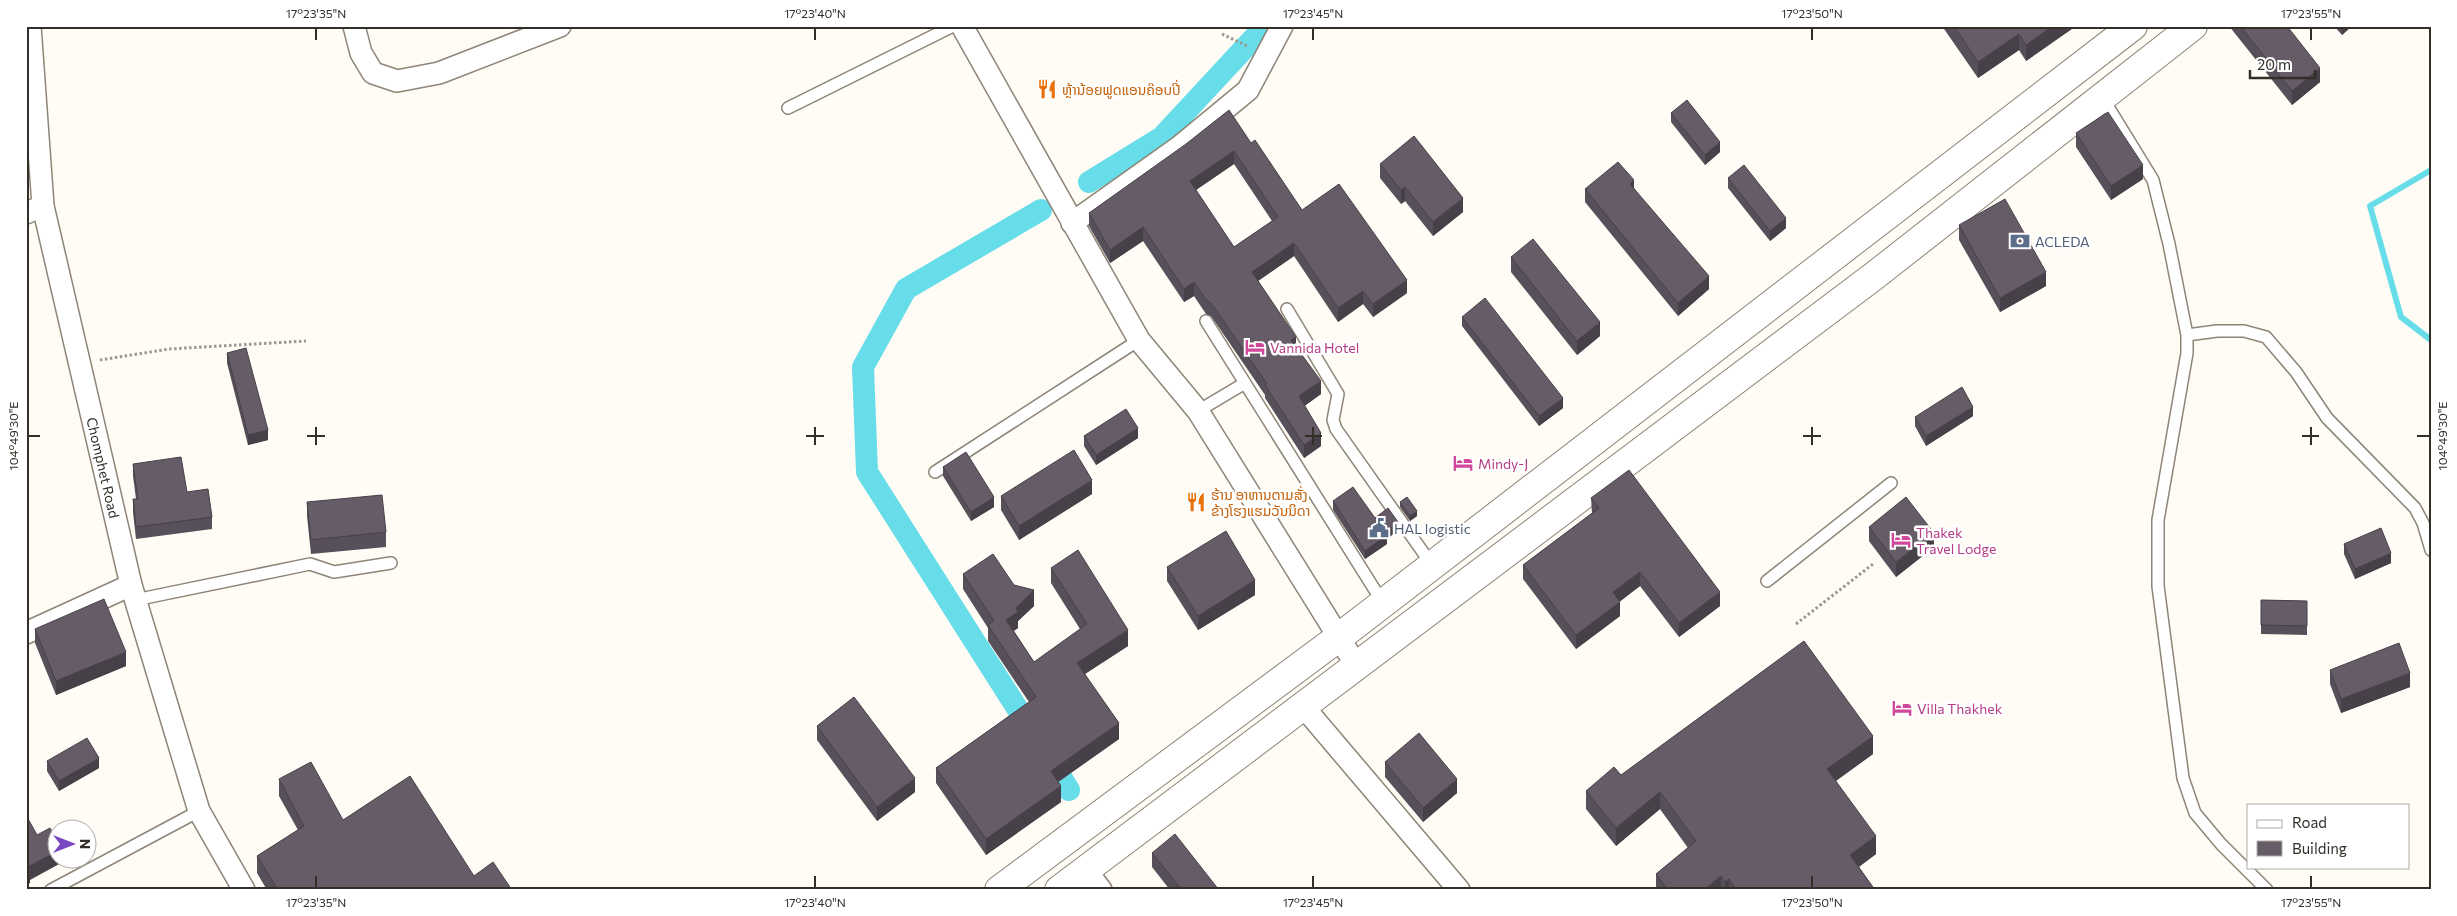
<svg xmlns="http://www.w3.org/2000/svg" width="2457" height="916" viewBox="0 0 2457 916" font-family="Commissioner,'Noto Sans Lao',sans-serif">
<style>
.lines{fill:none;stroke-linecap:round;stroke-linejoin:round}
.stream{stroke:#67dde9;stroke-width:6}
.canal{stroke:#67dde9;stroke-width:22}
.service-casing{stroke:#8d8577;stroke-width:14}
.minor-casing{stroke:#8d8577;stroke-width:24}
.secondary-casing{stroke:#8d8577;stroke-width:30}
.path{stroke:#9b9791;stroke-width:3;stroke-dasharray:2.5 2.5;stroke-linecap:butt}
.service{stroke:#fff;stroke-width:11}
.minor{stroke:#fff;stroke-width:21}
.secondary{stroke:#fff;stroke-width:28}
.wall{fill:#574f59;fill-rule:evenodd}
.shaded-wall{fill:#474049}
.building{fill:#655c68;stroke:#474049;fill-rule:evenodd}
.ticks{fill:none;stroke:#322f29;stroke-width:2}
.labels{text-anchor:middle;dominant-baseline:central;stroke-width:5;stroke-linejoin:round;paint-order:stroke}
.food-label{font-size:14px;fill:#c56008;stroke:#fff;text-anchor:start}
.service-label{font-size:14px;fill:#4e5e75;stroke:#fff;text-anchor:start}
.hotel-label{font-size:14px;fill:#b23c85;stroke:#fff;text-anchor:start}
.street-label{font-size:14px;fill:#322f29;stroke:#fff}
.neatline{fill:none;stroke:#322f29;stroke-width:2}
.ticks-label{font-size:12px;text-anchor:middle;fill:#322f29}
</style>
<rect width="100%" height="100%" fill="#fffbf5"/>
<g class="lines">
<path class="stream" d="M 2431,170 L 2370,206 L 2401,317 L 2431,340"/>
<path class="canal" d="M 1089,182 L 1162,137 L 1265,26
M 1041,210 L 906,289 L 863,367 L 867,472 L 1069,790"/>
<defs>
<path id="service" d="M 2102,97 L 2153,180 L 2169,244 L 2187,335 L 2187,353 L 2158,520 L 2158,586 L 2183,778 L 2195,813 L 2221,844 L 2267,890
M 788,108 L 953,26
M 1287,309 L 1338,394 L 1333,420 L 1336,429 L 1432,565
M 1206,321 L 1383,603
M 2187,335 L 2217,331 L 2244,331 L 2266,337 L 2296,372 L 2327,418 L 2415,508 L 2423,523 L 2431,550
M 1198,411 L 1245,383
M 935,472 L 1139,340
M 1767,581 L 1891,483
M 135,600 L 310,564 L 334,572 L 391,563
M 51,890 L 199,811"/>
<g id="minor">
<path id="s1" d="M 30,26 L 43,206 L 131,585 L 199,811 L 244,890"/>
<path d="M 354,26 L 361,53 L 373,73 L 397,81 L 439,73 L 560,26"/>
<path d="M 962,26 L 1139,340 L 1198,411 L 1356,665"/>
<path d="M 26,213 L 43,206"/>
<path d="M 1072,223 L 1179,147 L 1248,90 L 1282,26"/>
<path d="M 26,633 L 131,585"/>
<path d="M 1302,705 L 1459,890"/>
<path d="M 1086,870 L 1101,890"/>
</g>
<path id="secondary" d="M 999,890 L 1338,638 L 2133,26
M 1059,890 L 1874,276 L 2193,26"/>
</defs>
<use href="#service" class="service-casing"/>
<use href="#minor" class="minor-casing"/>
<use href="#secondary" class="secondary-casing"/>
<path class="path" d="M 1222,34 L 1249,47
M 100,360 L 169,349 L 306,341
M 1796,624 L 1873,564"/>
<use href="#service" class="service"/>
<use href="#minor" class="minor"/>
<use href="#secondary" class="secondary"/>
</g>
<path class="wall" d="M 1942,26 L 2076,26 L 2026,61 L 2019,50 L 1978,78 Z
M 2229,26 L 2287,26 L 2320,82 L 2292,105 Z
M 2334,26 L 2352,26 L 2342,35 Z
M 1671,113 L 1720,152 L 1705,165 L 1671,122 Z
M 2076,133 L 2143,179 L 2111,200 L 2076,147 Z
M 1251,143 L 1302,210 L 1407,293 L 1373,317 L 1363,304 L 1338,322 L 1294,256 L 1258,281 L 1296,346 L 1321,394 L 1304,406 L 1321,446 L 1304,458 L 1265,398 L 1265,395 L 1211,316 L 1206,314 L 1194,296 L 1184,302 L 1143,241 L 1110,263 L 1089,226 L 1089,213 ZM 1234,164 L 1272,221 L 1234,247 L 1196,190 Z
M 1380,164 L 1463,212 L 1433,236 L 1405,201 L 1401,204 L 1380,178 Z
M 1728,178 L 1786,228 L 1770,241 L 1728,188 Z
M 1634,188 L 1709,289 L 1678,316 L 1585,202 L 1585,189 Z
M 1959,225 L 2046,286 L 2000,312 L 1959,240 Z
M 1511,257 L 1600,336 L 1577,355 L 1511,272 Z
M 1462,317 L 1563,408 L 1539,426 L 1462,326 Z
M 227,353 L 268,440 L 248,445 L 227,363 Z
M 1973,416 L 1926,446 L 1915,426 L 1915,417 Z
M 1084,436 L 1138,438 L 1096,465 L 1084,446 Z
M 133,464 L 212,517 L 212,529 L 136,539 L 133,512 L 133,499 L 136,499 L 133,476 Z
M 943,467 L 994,507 L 971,521 L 943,476 Z
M 1092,494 L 1019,540 L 1001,510 L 1001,496 Z
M 1591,498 L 1720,606 L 1679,637 L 1640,586 L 1619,601 L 1620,616 L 1576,649 L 1523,579 L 1523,565 L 1592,513 Z
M 1333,501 L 1375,518 L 1398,530 L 1387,539 L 1387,544 L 1365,559 L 1333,510 Z
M 307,502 L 386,532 L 386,547 L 311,554 L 307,516 Z
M 1400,502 L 1417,516 L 1410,521 L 1400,507 Z
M 1869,527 L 1934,547 L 1896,577 L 1869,541 Z
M 2344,544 L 2391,563 L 2355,579 L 2344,554 Z
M 1167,567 L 1255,595 L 1198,630 L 1167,581 Z
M 1051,568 L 1128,646 L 1085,674 L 1119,739 L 1058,782 L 1061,802 L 986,855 L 936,783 L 936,768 L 1029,702 L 988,641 L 988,628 L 963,589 L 963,574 L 1014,585 L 1034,606 L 1018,621 L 1018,628 L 1014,631 L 1034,662 L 1080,629 L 1051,583 Z
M 2261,600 L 2307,601 L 2307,635 L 2261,634 Z
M 35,629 L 126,666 L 56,695 L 35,643 Z
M 2330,670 L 2410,687 L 2341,713 L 2330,684 Z
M 817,726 L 915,792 L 877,821 L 817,740 Z
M 1873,754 L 1836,781 L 1876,854 L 1859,867 L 1875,890 L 1656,890 L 1656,874 L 1688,848 L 1660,809 L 1616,846 L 1586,809 L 1586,791 L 1621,775 Z
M 47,761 L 99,768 L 59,791 L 47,771 Z
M 1385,762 L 1457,793 L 1423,822 L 1385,777 Z
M 279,779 L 343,820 L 474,876 L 512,890 L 267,890 L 257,873 L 257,856 L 298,830 L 279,796 Z
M 1152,853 L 1219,890 L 1170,890 L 1152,867 Z"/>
<path class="shaded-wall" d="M 2053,26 L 2076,26 L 2026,61 L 2026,45 Z
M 2342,26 L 2352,26 L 2342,35 Z
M 2019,34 L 2019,50 L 1978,78 L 1978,62 Z
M 2320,68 L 2320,82 L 2292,105 L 2292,91 Z
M 1720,142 L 1720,152 L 1705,165 L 1705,155 Z
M 1234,151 L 1234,164 L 1190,194 L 1190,181 Z
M 2143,165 L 2143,179 L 2111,200 L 2111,186 Z
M 1634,180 L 1634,193 L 1630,184 Z
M 1405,187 L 1405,201 L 1401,204 L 1401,190 Z
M 1463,198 L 1463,212 L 1433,236 L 1433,222 Z
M 1786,218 L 1786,228 L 1770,241 L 1770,231 Z
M 1143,227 L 1143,241 L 1110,263 L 1110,250 Z
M 1294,243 L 1294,256 L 1252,285 L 1252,272 Z
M 2046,272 L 2046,286 L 2000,312 L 2000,298 Z
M 1709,276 L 1709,289 L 1678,316 L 1678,303 Z
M 1407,280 L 1407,293 L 1373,317 L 1373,304 Z
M 1194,282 L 1194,296 L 1184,302 L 1184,289 Z
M 1363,291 L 1363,304 L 1338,322 L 1338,308 Z
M 1600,322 L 1600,336 L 1577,355 L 1577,341 Z
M 1296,337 L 1296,351 L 1291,340 Z
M 1321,381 L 1321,394 L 1299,410 L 1299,396 Z
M 1563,398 L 1563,408 L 1539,426 L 1539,416 Z
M 1973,407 L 1973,416 L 1926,446 L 1926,436 Z
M 1138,428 L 1138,438 L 1096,465 L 1096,455 Z
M 268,430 L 268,440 L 248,445 L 248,435 Z
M 1321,433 L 1321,446 L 1304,458 L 1304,445 Z
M 1092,480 L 1092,494 L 1019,540 L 1019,526 Z
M 994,497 L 994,507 L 971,521 L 971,512 Z
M 1417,511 L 1417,516 L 1410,521 L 1410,516 Z
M 1398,522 L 1398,530 L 1387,539 L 1387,544 L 1365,559 L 1365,551 L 1385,532 Z
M 1934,533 L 1934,547 L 1896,577 L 1896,562 Z
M 2391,553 L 2391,563 L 2355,579 L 2355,569 Z
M 1640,572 L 1640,586 L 1613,607 L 1613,592 Z
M 1255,580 L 1255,595 L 1198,630 L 1198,616 Z
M 1034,590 L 1034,606 L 1018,621 L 1018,628 L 1006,635 L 1006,620 L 1016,608 Z
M 1720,592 L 1720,606 L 1679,637 L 1679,623 Z
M 1620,602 L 1620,616 L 1576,649 L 1576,635 Z
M 1128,630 L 1128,646 L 1077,679 L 1077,663 Z
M 126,652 L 126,666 L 56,695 L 56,681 Z
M 2410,673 L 2410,687 L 2341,713 L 2341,699 Z
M 1119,723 L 1119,739 L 1051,787 L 1051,771 Z
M 1873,736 L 1873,754 L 1827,787 L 1827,769 Z
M 99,758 L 99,768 L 59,791 L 59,781 Z
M 915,778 L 915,792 L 877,821 L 877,807 Z
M 1457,779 L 1457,793 L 1423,822 L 1423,808 Z
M 1061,786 L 1061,802 L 986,855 L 986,839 Z
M 1660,792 L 1660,809 L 1616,846 L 1616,828 Z
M 1876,836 L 1876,854 L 1850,873 L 1850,855 Z
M 58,851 L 58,858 L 61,858 L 61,863 L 30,880 L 30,883 L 26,886 L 26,871 L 29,866 Z
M 1721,876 L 1721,890 L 1704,890 Z
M 1729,879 L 1729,890 L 1725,890 L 1725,882 Z"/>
<path class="building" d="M 1954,26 L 2053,26 L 2026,45 L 2019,34 L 1978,62 Z
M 2240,26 L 2287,26 L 2320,68 L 2292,91 Z
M 1687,100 L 1720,142 L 1705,155 L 1671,113 Z
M 1229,110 L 1251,143 L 1255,140 L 1302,210 L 1339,184 L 1407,280 L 1373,304 L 1363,291 L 1338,308 L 1294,243 L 1252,272 L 1296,337 L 1291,340 L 1321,381 L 1299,396 L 1321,433 L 1304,445 L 1265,385 L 1267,384 L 1211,303 L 1206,300 L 1194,282 L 1184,289 L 1143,227 L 1110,250 L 1089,213 L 1186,144 ZM 1234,151 L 1278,217 L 1234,247 L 1190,181 Z
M 2108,112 L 2143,165 L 2111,186 L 2076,133 Z
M 1414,136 L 1463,198 L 1433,222 L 1405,187 L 1401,190 L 1380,164 Z
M 1618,162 L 1634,180 L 1630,184 L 1709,276 L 1678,303 L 1585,189 Z
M 1744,165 L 1786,218 L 1770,231 L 1728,178 Z
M 2005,199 L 2046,272 L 2000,298 L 1959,225 Z
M 1533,239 L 1600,322 L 1577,341 L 1511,257 Z
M 1485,298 L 1563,398 L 1539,416 L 1462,317 Z
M 246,348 L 268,430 L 248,435 L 227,353 Z
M 1962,387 L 1973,407 L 1926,436 L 1915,417 Z
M 1126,409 L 1138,428 L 1096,455 L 1084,436 Z
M 1074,450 L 1092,480 L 1019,526 L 1001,496 Z
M 966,452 L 994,497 L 971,512 L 943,467 Z
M 181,457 L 187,492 L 208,489 L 212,517 L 136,527 L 133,499 L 138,499 L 133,464 Z
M 1629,470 L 1720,592 L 1679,623 L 1640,572 L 1613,592 L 1620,602 L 1576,635 L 1523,565 L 1599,508 L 1591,498 Z
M 1353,487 L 1375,518 L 1388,508 L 1398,522 L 1385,532 L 1387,535 L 1365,551 L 1333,501 Z
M 382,495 L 386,532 L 311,540 L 307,502 Z
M 1407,497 L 1417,511 L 1410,516 L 1400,502 Z
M 1906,497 L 1934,533 L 1896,562 L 1869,527 Z
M 2381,528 L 2391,553 L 2355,569 L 2344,544 Z
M 1226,531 L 1255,580 L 1198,616 L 1167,567 Z
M 1078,550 L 1128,630 L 1077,663 L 1119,723 L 1051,771 L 1061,786 L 986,839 L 936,768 L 1036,697 L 988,625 L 994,621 L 963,574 L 993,554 L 1014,585 L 1034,590 L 1016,608 L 1018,612 L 1006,620 L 1034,662 L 1087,624 L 1051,568 Z
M 104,599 L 126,652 L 56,681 L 35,629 Z
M 2261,600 L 2307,601 L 2307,626 L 2261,625 Z
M 1804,641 L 1873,736 L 1827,769 L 1876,836 L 1850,855 L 1875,890 L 1737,890 L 1729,879 L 1725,882 L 1721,876 L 1704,890 L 1668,890 L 1656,874 L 1696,841 L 1660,792 L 1616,828 L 1586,791 L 1614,767 L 1621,775 Z
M 2399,643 L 2410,673 L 2341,699 L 2330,670 Z
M 854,697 L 915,778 L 877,807 L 817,726 Z
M 1419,733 L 1457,779 L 1423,808 L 1385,762 Z
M 87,738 L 99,758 L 59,781 L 47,761 Z
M 311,762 L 343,820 L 410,776 L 474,876 L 493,862 L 512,890 L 278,890 L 257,856 L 304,826 L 279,779 Z
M 26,815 L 37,835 L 50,828 L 58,843 L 58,851 L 29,866 L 30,869 L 26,871 Z
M 1175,834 L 1219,890 L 1182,890 L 1152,853 Z"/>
<path class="ticks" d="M 316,28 L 316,40M 815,28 L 815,40M 1313,28 L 1313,40M 1812,28 L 1812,40M 2311,28 L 2311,40M 316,427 L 316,445M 815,427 L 815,445M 1313,427 L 1313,445M 1812,427 L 1812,445M 2311,427 L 2311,445M 28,436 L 40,436M 307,436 L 325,436M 806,436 L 824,436M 1305,436 L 1322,436M 1803,436 L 1821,436M 2302,436 L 2319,436M 2417,436 L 2430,436M 316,876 L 316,888M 815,876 L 815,888M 1313,876 L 1313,888M 1812,876 L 1812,888M 2311,876 L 2311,888"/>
<defs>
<symbol id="restaurant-bare" viewBox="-9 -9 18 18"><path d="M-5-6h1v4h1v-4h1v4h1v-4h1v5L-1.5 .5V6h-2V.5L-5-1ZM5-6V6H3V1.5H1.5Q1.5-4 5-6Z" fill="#e8710a" stroke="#fff" stroke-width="2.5" paint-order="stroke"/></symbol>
<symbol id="bank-bare" viewBox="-9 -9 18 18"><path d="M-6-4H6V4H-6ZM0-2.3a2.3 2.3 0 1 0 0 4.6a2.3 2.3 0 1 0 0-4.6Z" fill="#5c6f8a" stroke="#fff" stroke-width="2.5" paint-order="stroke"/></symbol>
<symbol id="hotel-bare" viewBox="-9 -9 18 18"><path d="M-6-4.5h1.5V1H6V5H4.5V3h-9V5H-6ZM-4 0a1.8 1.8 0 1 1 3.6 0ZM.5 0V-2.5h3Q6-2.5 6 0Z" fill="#d1479c" stroke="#fff" stroke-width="2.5" paint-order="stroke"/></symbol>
<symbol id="civic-bare" viewBox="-9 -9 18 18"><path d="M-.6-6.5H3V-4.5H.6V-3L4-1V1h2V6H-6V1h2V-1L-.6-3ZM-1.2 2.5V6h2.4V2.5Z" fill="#5c6f8a" stroke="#fff" stroke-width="2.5" paint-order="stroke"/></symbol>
</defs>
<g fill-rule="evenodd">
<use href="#restaurant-bare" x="1033" y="75" width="28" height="28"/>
<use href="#bank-bare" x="2006" y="227" width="28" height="28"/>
<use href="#hotel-bare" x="1241" y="333" width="28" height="28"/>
<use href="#hotel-bare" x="1449" y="449" width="28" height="28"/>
<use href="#restaurant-bare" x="1182" y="488" width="28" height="28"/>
<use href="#civic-bare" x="1365" y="514" width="28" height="28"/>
<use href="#hotel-bare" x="1887" y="526" width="28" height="28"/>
<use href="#hotel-bare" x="1888" y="694" width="28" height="28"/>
</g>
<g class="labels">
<g class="food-label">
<text x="1062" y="89">ຫຼ້ານ້ອຍຟູດແອນຄ໊ອບປີ່</text>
<text x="1211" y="494">ຮ້ານ ອາຫານຕາມສັ່ງ<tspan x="1211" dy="16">ຂ້າງໂຮງແຮມວັນນິດາ</tspan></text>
</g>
<g class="service-label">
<text x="2035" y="241">ACLEDA</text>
<text x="1394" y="528">HAL logistic</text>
</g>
<g class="hotel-label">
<text x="1270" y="347">Vannida Hotel</text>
<text x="1478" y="463">Mindy-J</text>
<text x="1916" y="532">Thakek<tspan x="1916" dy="16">Travel Lodge</tspan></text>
<text x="1917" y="708">Villa Thakhek</text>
</g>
<g class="street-label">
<text stroke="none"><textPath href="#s1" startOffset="449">Chomphet Road</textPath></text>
</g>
</g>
<rect width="2457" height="916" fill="none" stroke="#ffffff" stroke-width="55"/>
<rect x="2247" y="804" width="162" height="65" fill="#ffffff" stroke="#adaca9"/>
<rect x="2257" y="820" width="25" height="8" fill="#ffffff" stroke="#adaca9"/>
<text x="2292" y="828" font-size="15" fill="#322f29">Road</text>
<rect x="2257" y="841" width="25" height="15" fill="#655c68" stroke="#adaca9"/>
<text x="2292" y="854" font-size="15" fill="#322f29">Building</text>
<g transform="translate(72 844) rotate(90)"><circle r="24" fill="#ffffff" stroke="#adaca9"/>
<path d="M0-4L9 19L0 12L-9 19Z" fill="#7949c1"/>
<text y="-8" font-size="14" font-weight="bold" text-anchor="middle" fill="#322f29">N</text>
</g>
<path d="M2250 70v8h65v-8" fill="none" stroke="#322f29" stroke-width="2.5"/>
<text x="2257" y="70" font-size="15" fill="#322f29" stroke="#ffffff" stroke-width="4" paint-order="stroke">20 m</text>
<rect x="28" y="28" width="2402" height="860" class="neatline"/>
<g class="ticks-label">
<text x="316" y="18">17°23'35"N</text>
<text x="815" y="18">17°23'40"N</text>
<text x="1313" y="18">17°23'45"N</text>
<text x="1812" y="18">17°23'50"N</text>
<text x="2311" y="18">17°23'55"N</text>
<text transform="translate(2443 436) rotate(-90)" y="4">104°49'30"E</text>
<text transform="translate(14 436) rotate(-90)" y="4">104°49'30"E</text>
<text x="316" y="907">17°23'35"N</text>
<text x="815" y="907">17°23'40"N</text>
<text x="1313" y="907">17°23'45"N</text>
<text x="1812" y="907">17°23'50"N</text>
<text x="2311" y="907">17°23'55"N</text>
</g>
</svg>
